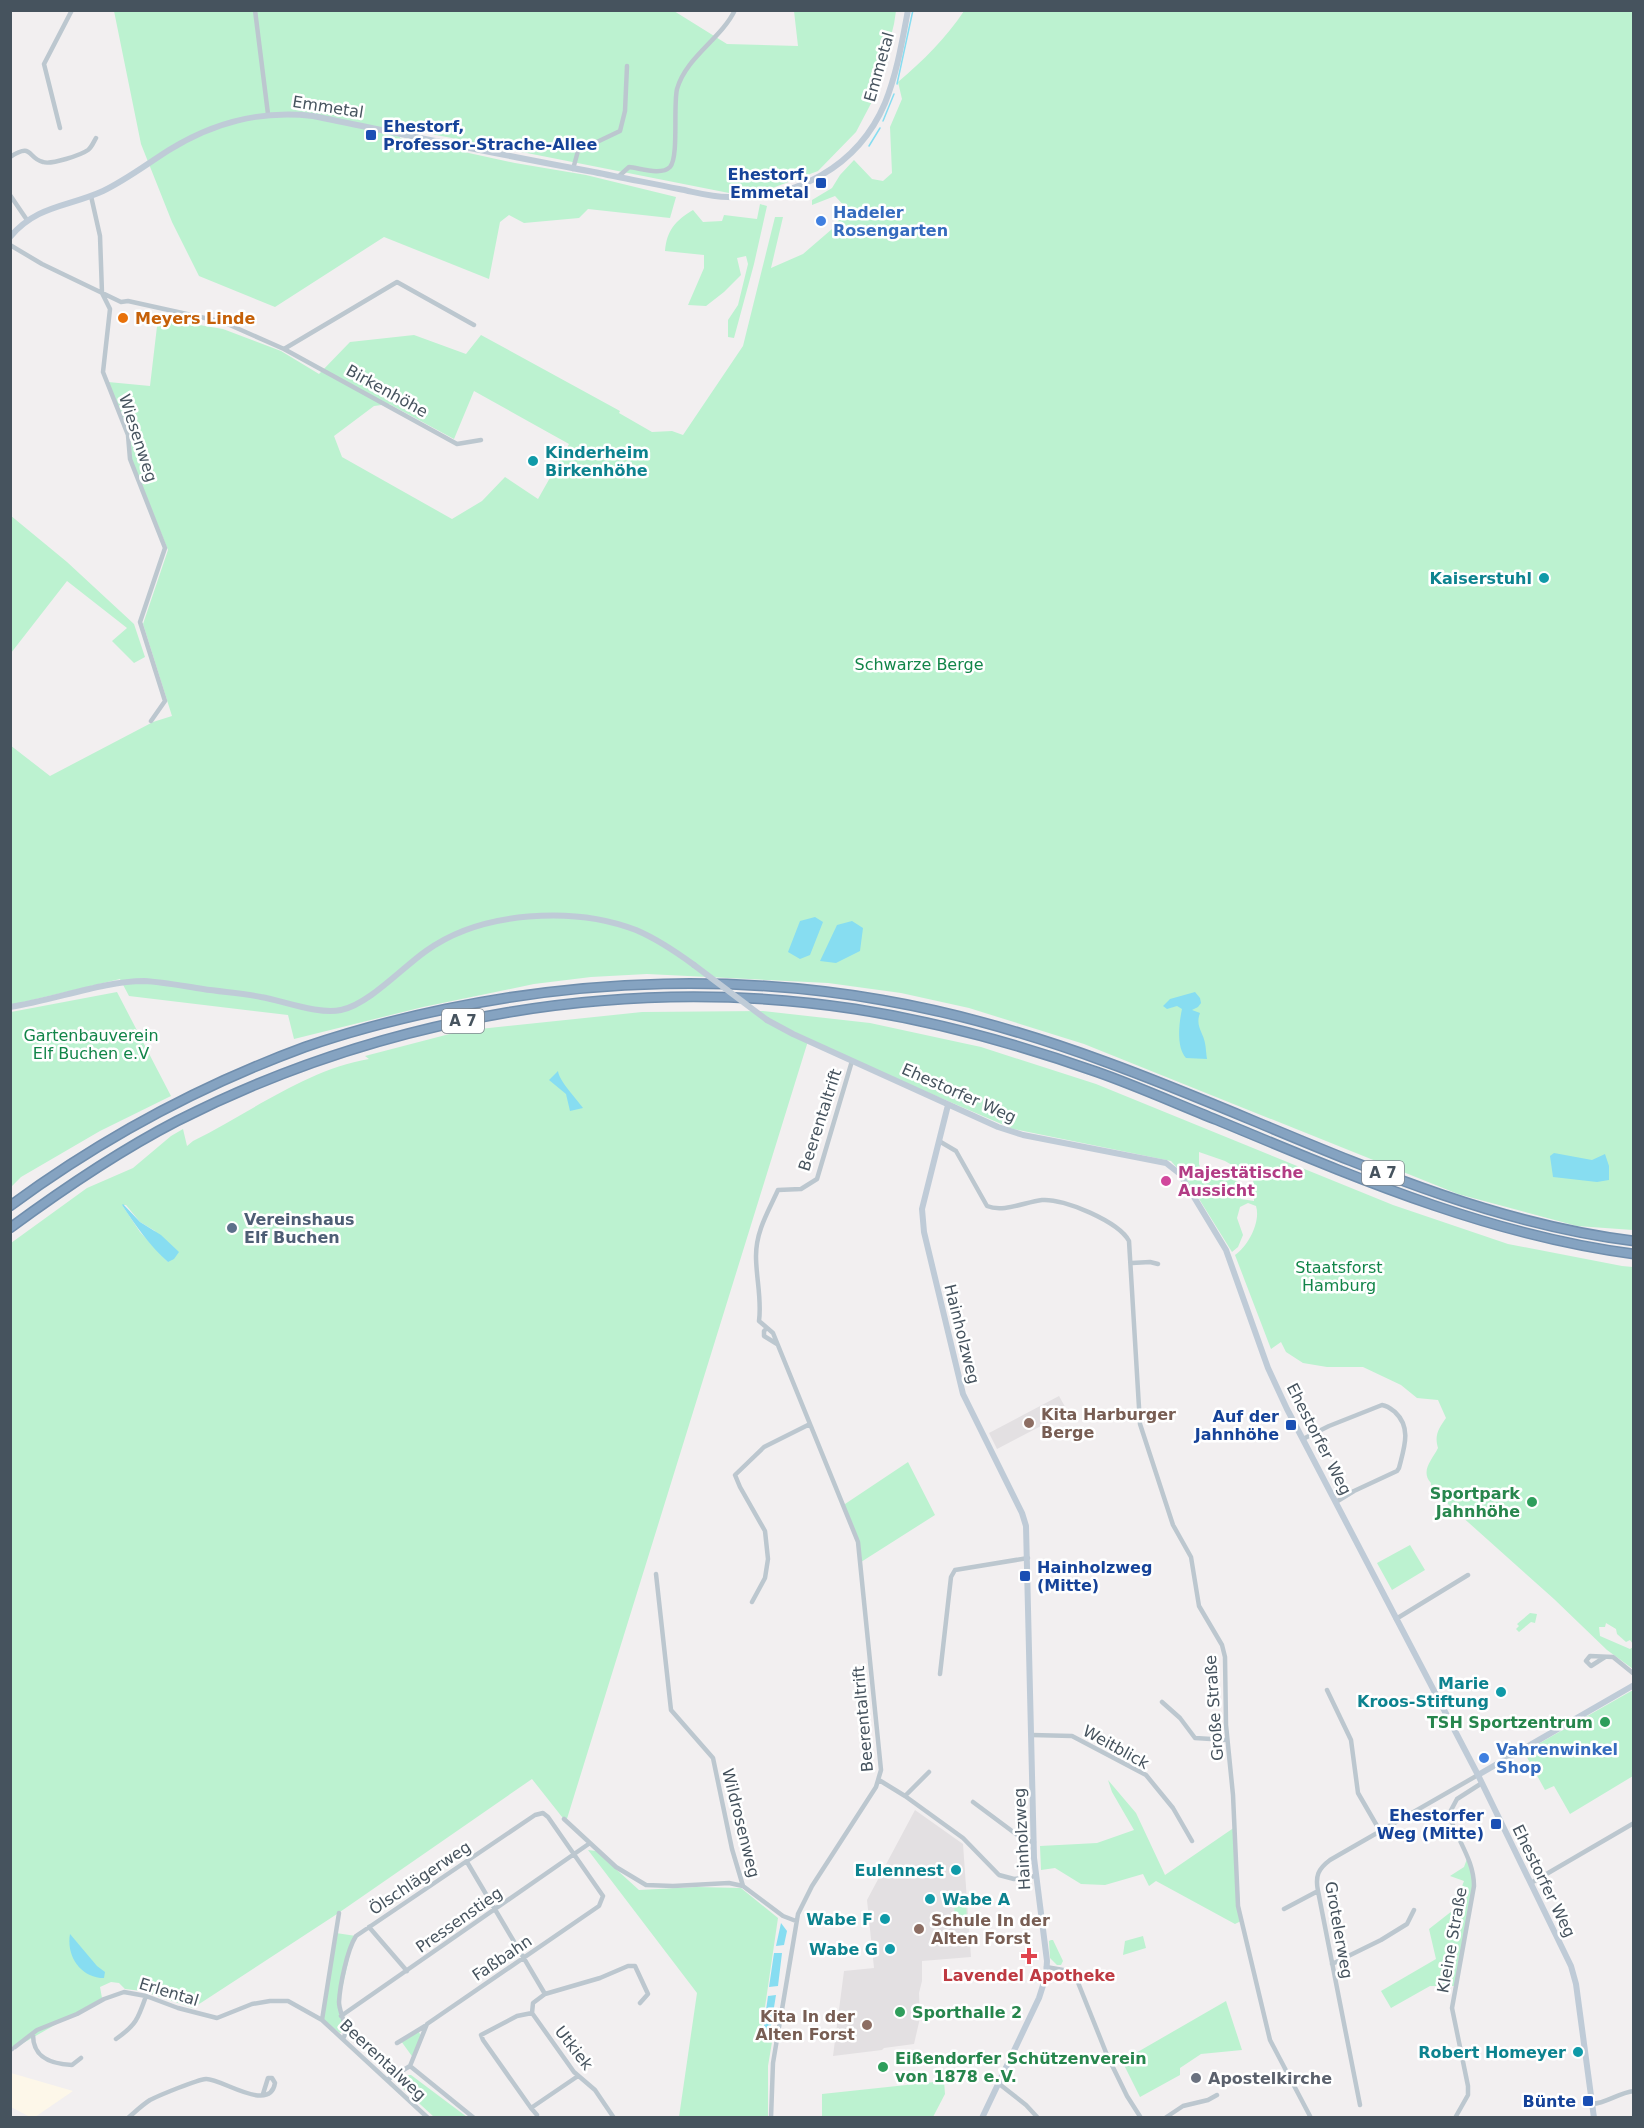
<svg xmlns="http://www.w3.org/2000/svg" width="1644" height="2128" viewBox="0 0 1644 2128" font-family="'DejaVu Sans',sans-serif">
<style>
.commercial{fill:#fdf7e9}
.education{fill:#e3e0e2}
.green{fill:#bcf2d0;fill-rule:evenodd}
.water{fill:#87ddf1}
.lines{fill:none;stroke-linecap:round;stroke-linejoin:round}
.stream{stroke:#87ddf1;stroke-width:1.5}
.highway-casing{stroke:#708ead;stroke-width:11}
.street{stroke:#bcc7cf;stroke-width:4.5}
.secondary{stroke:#bfcbd7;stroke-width:6}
.highway{stroke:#85a3c1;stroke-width:8}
.secondary-bridge{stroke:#bfcbd7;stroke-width:6}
.transit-dot{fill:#1a4fb4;stroke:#fff;stroke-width:2}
.shop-dot{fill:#3f7fe0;stroke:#fff;stroke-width:2}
.food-dot{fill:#e8710a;stroke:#fff;stroke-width:2}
.culture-dot{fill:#0f9aa8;stroke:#fff;stroke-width:2}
.hotel-dot{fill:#d1479c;stroke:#fff;stroke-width:2}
.service-dot{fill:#5c6f8a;stroke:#fff;stroke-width:2}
.education-dot{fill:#8d6e63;stroke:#fff;stroke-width:2}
.leisure-dot{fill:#2e9e5b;stroke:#fff;stroke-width:2}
.health-dot{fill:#e0444e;stroke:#fff;stroke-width:2}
.worship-dot{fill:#6b7280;stroke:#fff;stroke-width:2}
.labels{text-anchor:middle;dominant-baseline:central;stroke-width:5;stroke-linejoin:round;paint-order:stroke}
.shield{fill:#fff;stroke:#7e878e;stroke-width:1.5}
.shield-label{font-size:15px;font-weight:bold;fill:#46535e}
.street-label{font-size:16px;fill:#46535e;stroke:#fff}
.transit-label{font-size:16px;font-weight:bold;fill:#164399;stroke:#fff;text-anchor:end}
.shop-label{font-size:16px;font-weight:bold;fill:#366cbe;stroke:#fff;text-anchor:start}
.food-label{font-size:16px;font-weight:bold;fill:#c56008;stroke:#fff;text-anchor:start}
.culture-label{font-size:16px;font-weight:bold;fill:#0d838f;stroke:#fff;text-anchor:end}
.park-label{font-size:16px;fill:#128549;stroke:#fff}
.hotel-label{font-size:16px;font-weight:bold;fill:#b23c85;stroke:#fff;text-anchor:start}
.service-label{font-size:16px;font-weight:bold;fill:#4e5e75;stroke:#fff;text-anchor:start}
.education-label{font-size:16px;font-weight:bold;fill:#785e54;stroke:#fff;text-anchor:start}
.leisure-label{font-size:16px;font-weight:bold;fill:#27864d;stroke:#fff;text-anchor:end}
.health-label{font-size:16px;font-weight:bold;fill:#be3a42;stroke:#fff}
.worship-label{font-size:16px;font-weight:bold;fill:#5b616d;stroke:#fff;text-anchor:start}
</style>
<rect width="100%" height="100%" fill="#f2eff0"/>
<path class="commercial" d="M 11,2073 L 73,2091 L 35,2117 L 30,2117 L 11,2107 Z"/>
<path class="education" d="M 1059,1396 L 1068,1412 L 997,1449 L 989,1433 Z
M 915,1810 L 963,1844 L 971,1957 L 922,1961 L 922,1981 L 919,1993 L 920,2018 L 914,2044 L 884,2048 L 882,2050 L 833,2056 L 844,1971 L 874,1968 L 867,1900 Z"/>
<path class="green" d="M 114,11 L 674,11 L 727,44 L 798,46 L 794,11 L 896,11 L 894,24 L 877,92 L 856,132 L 818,171 L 767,190 L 729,193 L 401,128 L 400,138 L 515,163 L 586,175 L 676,197 L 670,218 L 588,209 L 579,218 L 524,223 L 509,215 L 500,222 L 489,279 L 384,237 L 275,307 L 199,276 L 172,222 L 141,144 Z
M 964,11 L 1633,11 L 1633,1230 L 1577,1226 L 1458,1194 L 1084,1044 L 969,1008 L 901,993 L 828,983 L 647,974 L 591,977 L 534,984 L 423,1007 L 294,1039 L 288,1015 L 129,996 L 120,979 L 11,1005 L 10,745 L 50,776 L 153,722 L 172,716 L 143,624 L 168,550 L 132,461 L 130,437 L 108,382 L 150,386 L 158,318 L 223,329 L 281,351 L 319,374 L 350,342 L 414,335 L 466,354 L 481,335 L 620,411 L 619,413 L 652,432 L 672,431 L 683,435 L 743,346 L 775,217 L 783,217 L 771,268 L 803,254 L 832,229 L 847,209 L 835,196 L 812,205 L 812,200 L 832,188 L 840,175 L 854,160 L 872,179 L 883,181 L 892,173 L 890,127 L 902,99 L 898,82 C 923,61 946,38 964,11 ZM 474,391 L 569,444 L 538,499 L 505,477 L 482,501 L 452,519 L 342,457 L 334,436 L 374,406 L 389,404 L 454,439 Z
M 760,204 L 767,206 L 754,264 L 734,338 L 728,337 L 728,320 L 738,305 L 748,264 L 746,256 L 737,258 L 741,275 L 724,292 L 706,306 L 688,305 L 704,268 L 704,255 L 665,251 C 667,230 675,221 693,210 L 703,222 L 722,221 L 724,215 L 757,219 Z
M 10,515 L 67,562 L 134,624 L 145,657 L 134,663 L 112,641 L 127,628 L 67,581 L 11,653 Z
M 117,992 L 171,1096 L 100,1131 L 21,1177 L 11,1187 L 11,1012 Z
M 763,1011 L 870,1023 L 981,1047 L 1096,1084 L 1393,1205 L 1508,1244 L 1622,1266 L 1633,1267 L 1633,1644 L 1630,1640 L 1626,1642 L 1617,1634 L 1616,1629 L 1606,1623 L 1605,1627 L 1599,1627 L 1600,1636 L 1630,1649 L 1633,1647 L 1633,1669 L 1607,1650 L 1554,1599 L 1431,1489 L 1431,1483 C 1420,1471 1432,1460 1438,1448 C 1434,1435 1439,1428 1446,1418 L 1438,1400 L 1417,1398 L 1401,1385 L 1363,1367 L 1327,1367 L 1303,1363 L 1286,1352 L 1281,1342 L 1271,1349 L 1235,1255 C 1248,1246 1261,1222 1256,1206 L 1248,1203 L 1240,1207 L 1237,1218 L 1243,1235 L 1238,1247 L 1232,1252 L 1186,1178 L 1171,1161 L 1013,1129 L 808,1041 L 566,1822 L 532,1779 L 337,1914 L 193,2008 L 142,1991 L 125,1989 L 119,1983 L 111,1982 L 100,1987 L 102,1998 L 11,2050 L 11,1243 L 87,1188 L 133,1168 L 171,1136 L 183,1129 L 187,1146 L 193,1141 C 250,1113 305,1070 369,1059 L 365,1056 L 461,1031 L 642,1012 ZM 1199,1152 L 1225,1161 L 1253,1177 L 1254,1201 L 1241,1199 L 1240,1183 L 1225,1174 L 1219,1177 L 1202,1172 L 1199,1164 ZM 122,1205 L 126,1205 L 140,1222 L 155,1231 L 168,1262 L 140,1232 Z
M 908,1462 L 935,1515 L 861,1562 L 859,1548 L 842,1506 Z
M 1410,1545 L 1425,1570 L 1392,1590 L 1377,1563 Z
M 1530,1613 L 1537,1614 L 1535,1623 L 1531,1622 L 1519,1632 L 1516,1629 L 1519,1626 L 1517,1624 Z
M 1633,1690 L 1633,1776 L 1570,1814 L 1554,1786 L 1545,1790 L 1524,1752 Z
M 1108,1780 L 1136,1813 L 1165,1875 L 1235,1827 L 1241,1921 L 1235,1924 L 1156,1881 L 1149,1886 L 1143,1874 L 1105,1885 L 1081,1884 L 1055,1868 L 1041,1870 L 1040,1846 L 1097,1843 L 1134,1830 L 1112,1792 Z
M 588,1850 L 596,1851 L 639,1890 L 697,1887 L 741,1888 L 778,1918 L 761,2034 L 773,2036 L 768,2066 L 768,2117 L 679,2117 L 697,1993 Z
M 1468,1856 L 1474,1877 L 1455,1986 L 1430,1986 L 1391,2008 L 1381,1991 L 1436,1959 L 1429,1929 L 1452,1911 L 1458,1903 L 1457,1899 L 1464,1881 L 1450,1876 L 1464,1867 Z
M 966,1901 L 967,1921 L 955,1922 L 954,1902 Z
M 336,1933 L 356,1936 L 352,1945 L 339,2002 L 346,2030 L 340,2033 L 322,2020 Z
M 1143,1936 L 1146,1948 L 1123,1955 L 1125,1941 Z
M 1051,1940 L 1053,1940 L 1063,1961 L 1061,1965 L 1057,1965 L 1050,1958 L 1049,1941 Z
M 1226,2001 L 1242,2050 L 1201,2054 L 1180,2068 L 1180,2075 L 1140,2097 L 1122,2061 Z
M 418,2030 L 421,2036 L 414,2059 L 401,2041 Z
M 404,2075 L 411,2075 L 467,2117 L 434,2117 L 396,2082 Z
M 944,2081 L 945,2094 L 933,2117 L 822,2117 L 822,2094 Z"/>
<path class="water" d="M 815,917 L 823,922 L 810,955 L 800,959 L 788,952 L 800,921 Z
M 852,921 L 863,928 L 860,951 L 836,963 L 820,961 L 837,925 Z
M 1195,992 L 1200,998 L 1201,1003 L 1198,1007 L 1192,1010 L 1200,1013 C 1195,1026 1203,1032 1205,1043 C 1206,1048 1206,1053 1207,1059 L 1186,1058 C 1176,1047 1179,1023 1182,1009 L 1177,1006 L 1167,1009 L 1163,1006 L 1170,999 Z
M 558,1071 C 559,1081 576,1098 583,1108 L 570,1111 L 566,1094 L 549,1080 Z
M 1554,1153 L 1592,1160 L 1605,1154 L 1609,1166 L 1609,1180 L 1597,1182 L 1553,1177 L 1550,1156 Z
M 123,1204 L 140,1222 L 161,1235 L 179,1252 L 174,1259 L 168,1262 C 150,1246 135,1225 122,1205 Z
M 781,1923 L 787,1931 L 784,1945 L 776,1946 Z
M 70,1934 L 97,1966 L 105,1972 L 104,1978 C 81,1978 66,1956 70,1934 Z
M 774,1953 L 782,1953 L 778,1986 L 769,1987 Z
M 776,1995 L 770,2032 L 763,2032 L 768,1996 Z"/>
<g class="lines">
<path class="stream" d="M 897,84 L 913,10
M 883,121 L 894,94
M 869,146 L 880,128"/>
<defs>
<path id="highway" d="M 10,1206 C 101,1139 199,1086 305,1047 C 351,1031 398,1019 446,1009 C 589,979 738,975 882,1000 C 958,1013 1033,1035 1106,1062 C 1280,1125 1447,1218 1634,1241
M 10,1228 C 63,1189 119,1151 177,1121 C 383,1016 626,974 855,1009 C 938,1022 1018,1044 1097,1072 C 1137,1086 1177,1104 1217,1120 C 1352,1176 1487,1235 1634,1254"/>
</defs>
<use href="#highway" class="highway-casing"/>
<path class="street" d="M 255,10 L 268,114
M 60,128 L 44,64 L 72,10
M 10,157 C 33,142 27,158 43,162 C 51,165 81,155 88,150 C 92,147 94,141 96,138
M 573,169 L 578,151 L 620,131 L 625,111 L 627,66
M 618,177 L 629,167 C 640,168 661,176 670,167 C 679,157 673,107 677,89 C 686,57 721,39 735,10
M 10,195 L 27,220
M 91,196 L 100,236 L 102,293 L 110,309 L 103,372 L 128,435 L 130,459 L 165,548 L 140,622 L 165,701 L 151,721
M 10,245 L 42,264 L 121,302 L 128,301 L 223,322 L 284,349 L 397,282 L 474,325
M 284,349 L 457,444 L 481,440
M 939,1141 L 956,1151 L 987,1206 C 1003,1213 1025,1202 1042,1200 C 1064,1198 1119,1222 1129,1241 L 1140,1424 L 1173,1525 L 1191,1557 L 1199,1606 L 1222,1645 L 1225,1657 L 1226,1725 L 1233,1795 L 1238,1906 L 1270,2040 L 1311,2118
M 1132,1263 L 1150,1262 L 1158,1264
M 766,1329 L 764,1331 L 764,1336 L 777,1344
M 1303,1439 L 1329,1426 L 1382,1405 C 1388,1406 1390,1408 1395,1412 C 1412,1428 1404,1448 1399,1468 L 1397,1471 L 1354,1491 L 1336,1502
M 656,1574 L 671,1710 L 713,1758 L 732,1849 L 743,1886 L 783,1916 L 796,1921
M 752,1602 L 765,1578 L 768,1559 L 765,1531 L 740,1487 L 735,1475 L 764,1447 L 810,1424
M 1396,1619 L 1468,1575
M 1605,1657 L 1591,1666 L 1586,1661 L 1590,1656 L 1613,1657 L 1634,1674
M 940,1674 L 951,1577 L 955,1570 L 1028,1558
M 1327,1690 L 1351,1740 L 1358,1793 L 1380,1831
M 1162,1702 L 1180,1718 L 1195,1738 L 1227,1740
M 1032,1735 L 1072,1736 L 1146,1775 L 1173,1808 L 1192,1841
M 879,1780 L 905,1796 L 963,1838 L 999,1875 L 1014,1879 L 1036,1876
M 905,1796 L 929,1772
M 973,1802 L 1024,1840 L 1034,1842
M 564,1819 L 616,1867 L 646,1885 L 673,1886 L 729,1883 L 743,1886
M 467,1862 L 545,1994
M 1531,1883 L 1634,1823
M 1284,1909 L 1318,1891
M 369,1927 L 407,1971
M 1332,1964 L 1381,1940 L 1407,1924 L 1414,1910
M 1046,1967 L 1069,1971 L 1077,1980 L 1107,2055 L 1127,2096 L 1141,2118
M 341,2016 L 590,1843
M 322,2020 L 339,1913
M 33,2035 C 33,2058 51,2064 72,2065 L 81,2058
M 116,2039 C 136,2025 138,2019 146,1996
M 343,2039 C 350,2028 339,2014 339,2002 C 340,1985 347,1950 356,1936 L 535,1815 L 543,1813 L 548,1817 L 603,1896 L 599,1906 L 427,2024 L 410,2066 L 387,2080
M 397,2043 L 425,2026
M 15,2047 L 37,2030 L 77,2014 L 104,1999 L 124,1992 L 146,1996 L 178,2008 L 217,2018 L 252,2004 L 270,2001 L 288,2001 L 322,2020 L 428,2118
M 10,2050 L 12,2049
M 410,2066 L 474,2118
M 998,2083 L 1026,2105 L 1038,2118
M 1592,2104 C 1607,2103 1618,2093 1634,2091
M 1360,2105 L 1318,1891 C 1315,1876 1318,1869 1330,1860 L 1478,1775
M 531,2108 L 483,2040 L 481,2035 L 517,2016 L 532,2013
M 537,2115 L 531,2108 L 578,2076
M 128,2118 C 135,2112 142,2105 150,2100 C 160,2095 196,2080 206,2079 C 221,2078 270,2114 275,2083 L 272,2078 L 268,2078 L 263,2094
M 614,2118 L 595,2090 L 574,2072 L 532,2013 L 533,2003 L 545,1994 L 600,1978 L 628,1966 L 635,1966 L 648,1994 L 640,2003
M 771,2118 L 773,2063 L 798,1914 L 812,1886 L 876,1787 L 881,1770 L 858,1542 L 773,1333 L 759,1321 C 762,1299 756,1278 756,1256 C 756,1231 768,1212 778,1190 L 801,1189 L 817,1179 L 852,1061
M 1165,2118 L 1183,2106 L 1208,2100 L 1217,2095
M 1455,2118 L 1468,2095 L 1468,2086 L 1452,2008 L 1474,1886 C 1474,1859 1456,1839 1449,1814 L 1457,1799 L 1482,1783"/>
<path class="secondary" d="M 10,237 C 37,205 68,207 103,191 C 126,180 147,164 169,150 C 214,122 260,110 313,116 C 406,135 500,155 594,172 C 622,178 650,183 679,189 C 695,192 711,197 728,197 C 795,200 858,167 885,103 C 897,73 902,42 908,10
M 10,1007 C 52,1001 103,981 144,981 C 163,982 183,986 203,989 C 222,992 242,993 261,997 C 284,1001 319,1015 341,1010 C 368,1005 403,967 426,951 C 481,911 574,906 636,930 C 657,939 675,951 694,965
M 767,1020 L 793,1034 L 998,1127 L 1023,1135 L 1166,1163 L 1180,1174 L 1226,1250 L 1268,1368 L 1287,1409 L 1478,1775 L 1571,1966 L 1576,1984 L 1594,2118
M 948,1105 L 922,1209 L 924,1232 L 963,1394 L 1022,1513 L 1026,1526 L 1034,1858 L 1047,1961 L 1046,1976 L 1039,1998 L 982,2118
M 1478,1775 L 1634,1685"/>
<use href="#highway" class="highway"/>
<path class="secondary-bridge" d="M 694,965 L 767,1020"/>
</g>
<g class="transit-dot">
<rect x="365" y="129" width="12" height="12" rx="3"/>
<rect x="815" y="177" width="12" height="12" rx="3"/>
<rect x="1285" y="1419" width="12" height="12" rx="3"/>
<rect x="1019" y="1570" width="12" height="12" rx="3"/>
<rect x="1490" y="1818" width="12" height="12" rx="3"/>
<rect x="1582" y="2095" width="12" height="12" rx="3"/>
</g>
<g class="shop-dot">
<circle cx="821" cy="221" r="6"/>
<circle cx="1484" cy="1758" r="6"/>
</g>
<circle class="food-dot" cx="123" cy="318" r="6"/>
<g class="culture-dot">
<circle cx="533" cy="461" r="6"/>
<circle cx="1544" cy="578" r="6"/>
<circle cx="1501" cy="1692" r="6"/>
<circle cx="956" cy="1870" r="6"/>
<circle cx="930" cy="1899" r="6"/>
<circle cx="885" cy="1919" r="6"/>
<circle cx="890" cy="1949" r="6"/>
<circle cx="1578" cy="2052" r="6"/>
</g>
<circle class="hotel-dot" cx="1166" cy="1181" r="6"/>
<circle class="service-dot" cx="232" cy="1228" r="6"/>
<g class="education-dot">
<circle cx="1029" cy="1423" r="6"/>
<circle cx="919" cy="1929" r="6"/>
<circle cx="867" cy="2025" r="6"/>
</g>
<g class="leisure-dot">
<circle cx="1532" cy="1502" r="6"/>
<circle cx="1605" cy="1722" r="6"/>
<circle cx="900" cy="2012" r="6"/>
<circle cx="883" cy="2067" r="6"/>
</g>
<path class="health-dot" d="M1026 1947h6v6h6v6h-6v6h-6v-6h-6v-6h6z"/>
<circle class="worship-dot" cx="1196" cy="2078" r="6"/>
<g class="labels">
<g class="shield">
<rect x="442" y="1009" width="42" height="24" rx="4.5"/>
<rect x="1362" y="1161" width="42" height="24" rx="4.5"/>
</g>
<g class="shield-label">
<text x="463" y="1021">A 7</text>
<text x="1383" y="1173">A 7</text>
</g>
<g class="street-label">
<text transform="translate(879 67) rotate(-74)">Emmetal</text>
<text transform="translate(328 107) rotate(9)">Emmetal</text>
<text transform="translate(387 391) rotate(29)">Birkenhöhe</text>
<text transform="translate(138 438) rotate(72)">Wiesenweg</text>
<text transform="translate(959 1093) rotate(24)">Ehestorfer Weg</text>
<text transform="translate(820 1120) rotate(-72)">Beerentaltrift</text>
<text transform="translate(962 1334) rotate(76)">Hainholzweg</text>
<text transform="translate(1319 1439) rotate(63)">Ehestorfer Weg</text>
<text transform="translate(1214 1708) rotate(-94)">Große Straße</text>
<text transform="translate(863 1719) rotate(-95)">Beerentaltrift</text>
<text transform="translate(1116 1747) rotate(29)">Weitblick</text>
<text transform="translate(741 1823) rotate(76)">Wildrosenweg</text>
<text transform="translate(1022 1839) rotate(-93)">Hainholzweg</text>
<text transform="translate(420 1878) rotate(-34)">Ölschlägerweg</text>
<text transform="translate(1544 1881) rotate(64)">Ehestorfer Weg</text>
<text transform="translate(459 1920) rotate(-35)">Pressenstieg</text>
<text transform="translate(1339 1930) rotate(80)">Grotelerweg</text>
<text transform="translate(1452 1940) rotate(-80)">Kleine Straße</text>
<text transform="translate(502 1958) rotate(-34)">Faßbahn</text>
<text transform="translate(169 1992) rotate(17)">Erlental</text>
<text transform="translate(574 2048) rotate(52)">Utkiek</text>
<text transform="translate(383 2060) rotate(43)">Beerentalweg</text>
</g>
<g class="transit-label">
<text x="383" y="126" text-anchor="start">Ehestorf,<tspan x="383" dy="18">Professor-Strache-Allee</tspan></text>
<text x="809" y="174">Ehestorf,<tspan x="809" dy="18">Emmetal</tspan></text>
<text x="1279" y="1416">Auf der<tspan x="1279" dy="18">Jahnhöhe</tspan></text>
<text x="1037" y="1567" text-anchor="start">Hainholzweg<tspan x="1037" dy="18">(Mitte)</tspan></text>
<text x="1484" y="1815">Ehestorfer<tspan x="1484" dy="18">Weg (Mitte)</tspan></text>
<text x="1576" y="2101">Bünte</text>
</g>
<g class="shop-label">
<text x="833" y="212">Hadeler<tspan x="833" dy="18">Rosengarten</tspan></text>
<text x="1496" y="1749">Vahrenwinkel<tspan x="1496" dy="18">Shop</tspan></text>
</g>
<g class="food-label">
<text x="135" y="318">Meyers Linde</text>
</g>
<g class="culture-label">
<text x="545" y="452" text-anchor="start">Kinderheim<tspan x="545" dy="18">Birkenhöhe</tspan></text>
<text x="1532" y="578">Kaiserstuhl</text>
<text x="1489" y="1683">Marie<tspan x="1489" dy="18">Kroos-Stiftung</tspan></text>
<text x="944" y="1870">Eulennest</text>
<text x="942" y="1899" text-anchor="start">Wabe A</text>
<text x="873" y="1919">Wabe F</text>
<text x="878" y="1949">Wabe G</text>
<text x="1566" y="2052">Robert Homeyer</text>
</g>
<g class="park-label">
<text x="919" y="664">Schwarze Berge</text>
<text x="91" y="1035">Gartenbauverein<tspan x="91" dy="18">Elf Buchen e.V</tspan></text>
<text x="1339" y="1267">Staatsforst<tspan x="1339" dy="18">Hamburg</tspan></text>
</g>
<g class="hotel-label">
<text x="1178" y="1172">Majestätische<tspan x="1178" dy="18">Aussicht</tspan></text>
</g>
<g class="service-label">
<text x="244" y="1219">Vereinshaus<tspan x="244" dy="18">Elf Buchen</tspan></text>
</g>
<g class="education-label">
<text x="1041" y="1414">Kita Harburger<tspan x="1041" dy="18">Berge</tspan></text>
<text x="931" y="1920">Schule In der<tspan x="931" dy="18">Alten Forst</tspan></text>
<text x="855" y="2016" text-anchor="end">Kita In der<tspan x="855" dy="18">Alten Forst</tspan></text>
</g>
<g class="leisure-label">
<text x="1520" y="1493">Sportpark<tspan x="1520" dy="18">Jahnhöhe</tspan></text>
<text x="1593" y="1722">TSH Sportzentrum</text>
<text x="912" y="2012" text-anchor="start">Sporthalle 2</text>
<text x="895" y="2058" text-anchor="start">Eißendorfer Schützenverein<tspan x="895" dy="18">von 1878 e.V.</tspan></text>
</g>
<g class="health-label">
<text x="1029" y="1975">Lavendel Apotheke</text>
</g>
<g class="worship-label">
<text x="1208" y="2078">Apostelkirche</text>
</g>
</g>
<rect width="1644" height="2128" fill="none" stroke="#46535e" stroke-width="24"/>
</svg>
